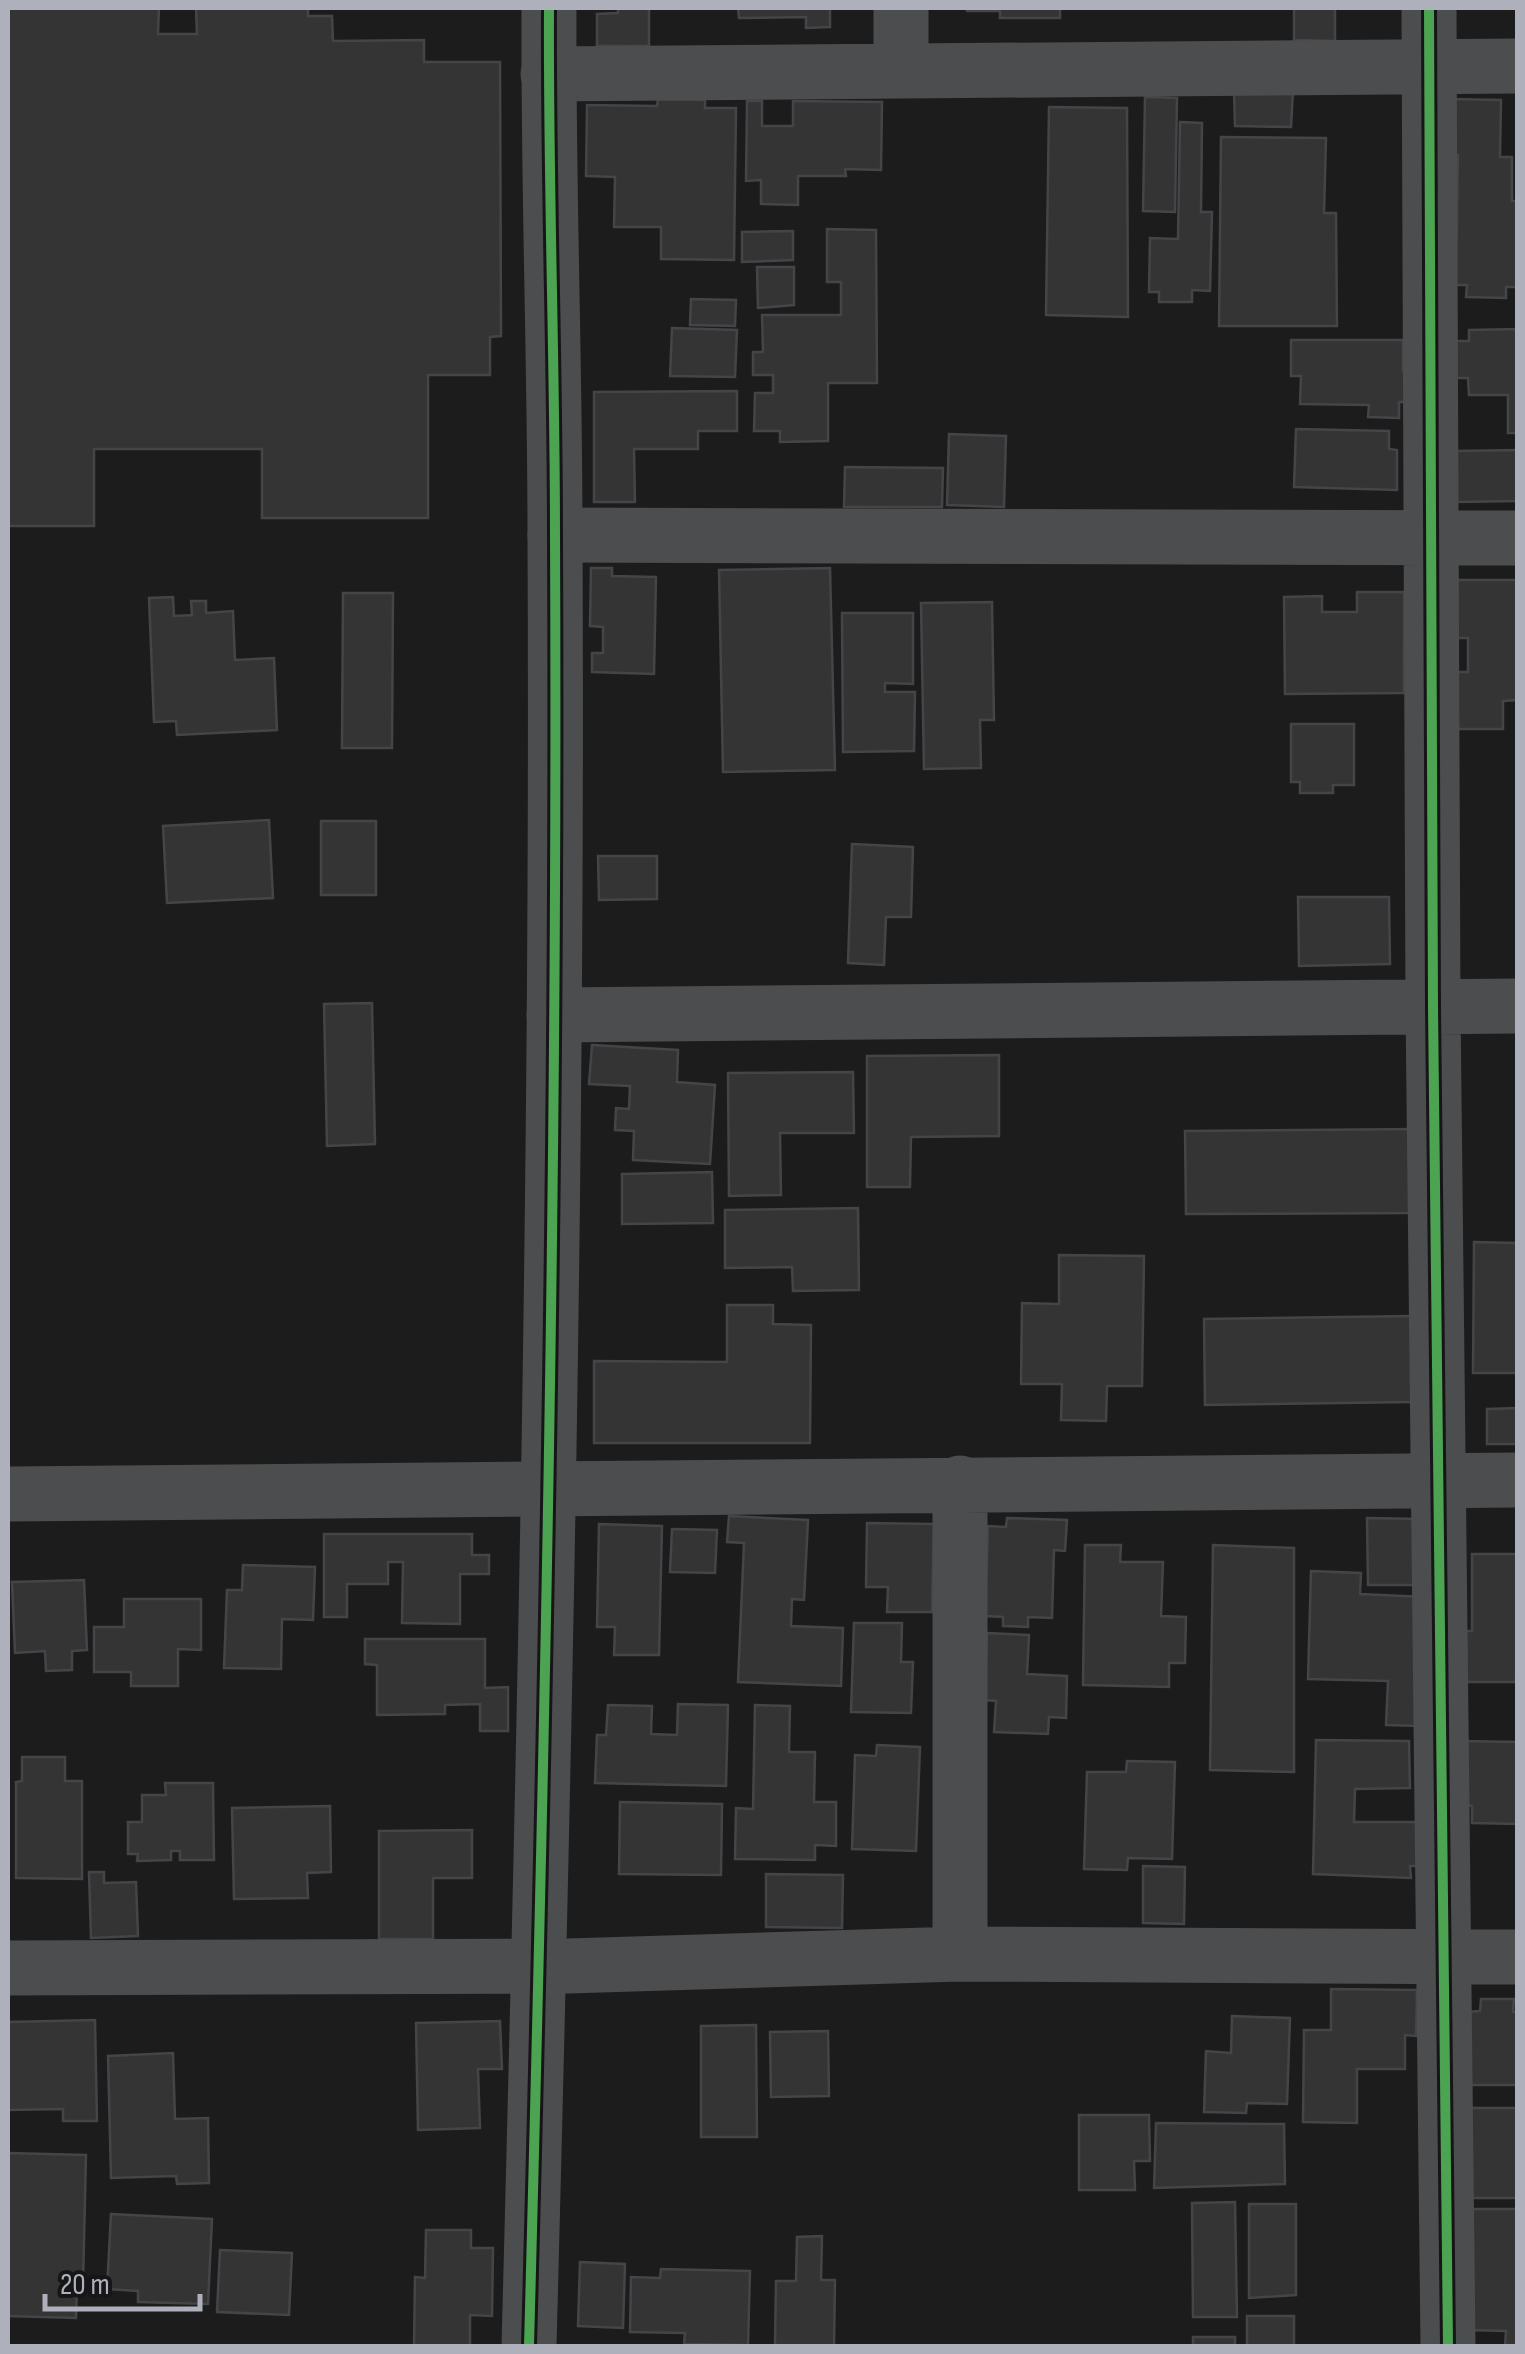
<svg xmlns="http://www.w3.org/2000/svg" width="1525" height="2354" viewBox="0 0 1525 2354" font-family="'Sofia Sans Condensed',sans-serif">
<style>
.building{fill:#343434;stroke:#444548;stroke-width:2.5}
.lines{fill:none;stroke-linecap:round;stroke-linejoin:round}
.minor{stroke:#4c4d4e;stroke-width:55}
.tertiary{stroke:#4c4d4e;stroke-width:55}
.cycleway-casing{stroke:#161618;stroke-width:16}
.cycleway{stroke:#4ca352;stroke-width:10}
</style>
<rect width="100%" height="100%" fill="#1c1c1c"/>
<path class="building" d="M 8,8 L 159,8 L 158,34 L 197,34 L 196,8 L 308,8 L 308,16 L 332,16 L 333,41 L 424,40 L 424,62 L 500,62 L 501,336 L 490,337 L 490,375 L 428,375 L 428,518 L 262,518 L 262,449 L 94,449 L 94,526 L 8,526 Z
M 618,8 L 649,8 L 649,46 L 597,46 L 597,14 L 618,13 Z
M 738,8 L 830,8 L 830,27 L 806,28 L 806,17 L 739,18 Z
M 967,8 L 1060,8 L 1060,18 L 1000,18 L 1000,11 L 967,11 Z
M 1294,8 L 1335,8 L 1335,41 L 1294,40 Z
M 1234,91 L 1293,91 L 1291,127 L 1235,126 Z
M 1145,97 L 1177,98 L 1175,212 L 1143,211 Z
M 658,99 L 705,100 L 705,108 L 736,108 L 734,260 L 661,259 L 661,227 L 614,227 L 615,177 L 586,176 L 587,105 L 657,106 Z
M 1451,99 L 1501,100 L 1500,157 L 1512,157 L 1512,201 L 1518,201 L 1518,287 L 1506,287 L 1506,298 L 1466,297 L 1467,285 L 1456,285 L 1458,155 L 1450,155 Z
M 747,101 L 762,101 L 762,126 L 793,126 L 793,101 L 882,102 L 881,170 L 845,169 L 846,176 L 798,176 L 798,205 L 761,204 L 761,180 L 746,181 Z
M 1049,107 L 1127,108 L 1128,317 L 1046,315 Z
M 1180,122 L 1202,123 L 1201,212 L 1212,212 L 1210,291 L 1192,290 L 1192,302 L 1159,302 L 1159,292 L 1149,292 L 1150,238 L 1178,239 Z
M 1221,137 L 1326,138 L 1324,213 L 1336,213 L 1337,326 L 1219,326 Z
M 827,229 L 876,230 L 877,383 L 828,383 L 828,441 L 780,442 L 780,431 L 754,431 L 755,393 L 773,393 L 773,375 L 753,375 L 753,352 L 763,352 L 762,315 L 841,315 L 841,282 L 827,282 Z
M 793,231 L 793,260 L 742,262 L 742,232 Z
M 757,267 L 794,267 L 794,305 L 758,308 Z
M 691,299 L 736,300 L 735,326 L 690,325 Z
M 672,328 L 737,330 L 735,377 L 670,376 Z
M 1518,329 L 1518,433 L 1508,433 L 1508,395 L 1469,395 L 1468,378 L 1456,378 L 1455,341 L 1469,341 L 1469,330 Z
M 1291,340 L 1403,340 L 1403,371 L 1412,371 L 1412,402 L 1399,402 L 1399,418 L 1368,417 L 1369,405 L 1300,404 L 1301,376 L 1291,376 Z
M 737,391 L 737,431 L 698,431 L 698,449 L 634,449 L 635,502 L 594,502 L 594,392 Z
M 1296,429 L 1389,431 L 1389,449 L 1397,450 L 1397,490 L 1294,487 Z
M 949,434 L 1006,436 L 1004,507 L 947,505 Z
M 1518,450 L 1518,501 L 1457,502 L 1456,451 Z
M 845,467 L 943,468 L 942,507 L 844,507 Z
M 591,568 L 612,568 L 612,576 L 656,577 L 654,674 L 592,672 L 592,653 L 603,653 L 603,627 L 590,626 Z
M 830,568 L 835,770 L 723,772 L 719,570 Z
M 1453,580 L 1518,580 L 1518,700 L 1503,701 L 1503,729 L 1456,729 L 1457,672 L 1468,672 L 1468,638 L 1453,638 Z
M 1357,592 L 1404,592 L 1404,693 L 1285,694 L 1284,597 L 1322,596 L 1322,612 L 1357,612 Z
M 343,593 L 393,593 L 392,748 L 342,748 Z
M 173,597 L 174,616 L 192,615 L 191,601 L 206,601 L 206,613 L 233,611 L 235,660 L 274,658 L 277,730 L 177,735 L 176,721 L 154,722 L 149,598 Z
M 992,602 L 994,720 L 980,720 L 981,768 L 924,769 L 921,603 Z
M 842,613 L 913,613 L 913,684 L 885,683 L 885,692 L 915,692 L 914,751 L 843,752 Z
M 1291,724 L 1354,724 L 1354,785 L 1333,785 L 1333,793 L 1300,793 L 1300,782 L 1291,782 Z
M 269,820 L 273,898 L 167,903 L 163,826 Z
M 321,821 L 376,821 L 376,895 L 321,895 Z
M 852,844 L 913,847 L 911,917 L 886,917 L 884,965 L 848,963 Z
M 598,856 L 657,856 L 657,899 L 599,900 Z
M 1298,897 L 1389,897 L 1390,964 L 1299,966 Z
M 372,1003 L 375,1144 L 327,1146 L 324,1004 Z
M 592,1045 L 678,1050 L 677,1082 L 715,1085 L 710,1164 L 633,1160 L 634,1131 L 615,1130 L 616,1108 L 629,1109 L 630,1086 L 589,1084 Z
M 999,1055 L 999,1136 L 911,1137 L 910,1187 L 867,1187 L 867,1056 Z
M 853,1072 L 854,1133 L 780,1133 L 781,1195 L 729,1196 L 728,1073 Z
M 1418,1129 L 1419,1213 L 1186,1214 L 1185,1131 Z
M 712,1172 L 713,1223 L 622,1224 L 622,1174 Z
M 858,1208 L 859,1290 L 793,1291 L 792,1267 L 725,1268 L 725,1210 Z
M 1474,1242 L 1518,1243 L 1518,1373 L 1473,1373 Z
M 1059,1255 L 1144,1256 L 1142,1386 L 1107,1386 L 1106,1421 L 1061,1420 L 1062,1384 L 1021,1384 L 1022,1303 L 1059,1304 Z
M 727,1305 L 773,1305 L 773,1324 L 811,1325 L 810,1443 L 594,1443 L 594,1361 L 727,1362 Z
M 1411,1316 L 1412,1402 L 1205,1405 L 1204,1319 Z
M 1518,1408 L 1518,1444 L 1487,1444 L 1487,1409 Z
M 729,1516 L 808,1520 L 804,1600 L 792,1599 L 791,1626 L 843,1628 L 841,1686 L 738,1682 L 744,1543 L 727,1542 Z
M 1007,1518 L 1067,1520 L 1065,1551 L 1054,1550 L 1052,1618 L 1028,1617 L 1028,1627 L 1003,1626 L 1003,1617 L 985,1616 L 988,1526 L 1006,1527 Z
M 1367,1518 L 1422,1519 L 1422,1585 L 1368,1585 Z
M 867,1523 L 934,1524 L 932,1612 L 887,1612 L 888,1587 L 866,1587 Z
M 599,1524 L 662,1526 L 659,1655 L 614,1655 L 615,1627 L 597,1627 Z
M 672,1529 L 717,1530 L 715,1573 L 670,1572 Z
M 324,1534 L 472,1534 L 472,1555 L 489,1555 L 489,1574 L 460,1574 L 460,1624 L 402,1623 L 403,1562 L 388,1562 L 388,1584 L 347,1584 L 347,1617 L 324,1617 Z
M 1085,1545 L 1121,1545 L 1120,1562 L 1163,1562 L 1161,1616 L 1186,1617 L 1185,1663 L 1169,1663 L 1169,1687 L 1083,1685 Z
M 1213,1545 L 1294,1548 L 1294,1772 L 1210,1770 Z
M 1472,1554 L 1518,1554 L 1516,1682 L 1467,1682 L 1466,1631 L 1472,1631 Z
M 243,1565 L 315,1567 L 313,1620 L 282,1619 L 281,1669 L 224,1668 L 227,1590 L 242,1590 Z
M 1311,1571 L 1361,1573 L 1360,1594 L 1424,1597 L 1420,1726 L 1386,1725 L 1388,1681 L 1308,1679 Z
M 84,1580 L 87,1650 L 72,1651 L 72,1670 L 46,1671 L 45,1651 L 15,1653 L 12,1582 Z
M 124,1599 L 201,1599 L 201,1650 L 178,1649 L 178,1686 L 131,1686 L 131,1672 L 94,1672 L 94,1627 L 124,1627 Z
M 854,1623 L 902,1623 L 901,1662 L 913,1662 L 911,1713 L 851,1712 Z
M 987,1633 L 1029,1635 L 1027,1674 L 1067,1676 L 1066,1718 L 1049,1717 L 1048,1734 L 994,1732 L 996,1701 L 985,1700 Z
M 365,1639 L 485,1639 L 485,1688 L 508,1687 L 508,1731 L 480,1731 L 480,1704 L 445,1705 L 445,1714 L 377,1715 L 377,1665 L 365,1664 Z
M 678,1704 L 728,1705 L 726,1786 L 595,1783 L 597,1735 L 606,1735 L 608,1705 L 652,1706 L 651,1734 L 677,1735 Z
M 755,1705 L 790,1706 L 789,1752 L 815,1752 L 814,1802 L 836,1802 L 836,1846 L 815,1845 L 815,1860 L 735,1859 L 736,1808 L 753,1809 Z
M 1316,1740 L 1409,1741 L 1410,1788 L 1355,1789 L 1354,1822 L 1420,1822 L 1420,1866 L 1410,1866 L 1411,1878 L 1313,1874 Z
M 1462,1741 L 1518,1742 L 1518,1824 L 1472,1823 L 1472,1806 L 1460,1805 Z
M 877,1745 L 920,1747 L 916,1851 L 852,1849 L 855,1755 L 876,1756 Z
M 22,1757 L 65,1757 L 65,1781 L 82,1781 L 82,1879 L 16,1878 L 16,1782 L 22,1781 Z
M 1127,1761 L 1175,1762 L 1172,1859 L 1128,1858 L 1127,1870 L 1084,1869 L 1087,1772 L 1126,1772 Z
M 165,1783 L 213,1783 L 214,1860 L 180,1860 L 180,1851 L 171,1851 L 171,1860 L 137,1861 L 138,1854 L 128,1854 L 128,1822 L 142,1822 L 142,1795 L 166,1795 Z
M 620,1802 L 722,1804 L 721,1875 L 619,1874 Z
M 330,1806 L 331,1872 L 307,1873 L 308,1898 L 234,1899 L 232,1808 Z
M 472,1830 L 472,1878 L 433,1878 L 433,1939 L 379,1939 L 379,1831 Z
M 1143,1866 L 1185,1867 L 1184,1924 L 1143,1923 Z
M 89,1872 L 104,1872 L 104,1883 L 136,1882 L 138,1936 L 91,1938 Z
M 766,1874 L 843,1875 L 842,1928 L 766,1927 Z
M 1331,1989 L 1417,1990 L 1416,2036 L 1405,2035 L 1405,2069 L 1357,2069 L 1357,2123 L 1303,2122 L 1304,2030 L 1331,2030 Z
M 1481,1999 L 1514,1999 L 1513,2012 L 1518,2012 L 1518,2085 L 1466,2085 L 1467,2012 L 1480,2011 Z
M 1232,2016 L 1290,2018 L 1287,2104 L 1247,2103 L 1246,2113 L 1204,2112 L 1206,2051 L 1231,2053 Z
M 95,2020 L 97,2121 L 63,2121 L 63,2109 L 8,2110 L 8,2022 Z
M 500,2021 L 502,2069 L 478,2069 L 480,2128 L 418,2130 L 416,2023 Z
M 756,2025 L 757,2137 L 701,2137 L 701,2026 Z
M 828,2031 L 829,2096 L 771,2097 L 770,2032 Z
M 173,2053 L 175,2119 L 208,2118 L 209,2183 L 177,2184 L 176,2176 L 111,2178 L 108,2056 Z
M 1465,2108 L 1518,2108 L 1518,2198 L 1466,2198 Z
M 1079,2115 L 1149,2115 L 1150,2161 L 1134,2161 L 1135,2190 L 1079,2190 Z
M 1156,2123 L 1284,2124 L 1285,2184 L 1154,2188 Z
M 8,2153 L 86,2155 L 83,2284 L 77,2284 L 76,2318 L 8,2316 Z
M 1235,2202 L 1237,2317 L 1193,2317 L 1192,2203 Z
M 1249,2204 L 1296,2204 L 1296,2295 L 1249,2298 Z
M 1471,2209 L 1518,2209 L 1518,2346 L 1505,2346 L 1506,2331 L 1469,2330 Z
M 111,2214 L 212,2219 L 208,2304 L 138,2302 L 138,2291 L 107,2289 Z
M 426,2230 L 471,2230 L 471,2248 L 493,2248 L 492,2316 L 470,2315 L 470,2346 L 414,2346 L 415,2277 L 425,2278 Z
M 822,2236 L 821,2280 L 835,2280 L 834,2346 L 775,2346 L 776,2281 L 796,2281 L 797,2237 Z
M 220,2250 L 292,2253 L 289,2315 L 217,2312 Z
M 580,2262 L 625,2264 L 623,2328 L 578,2326 Z
M 661,2269 L 750,2271 L 748,2345 L 684,2344 L 685,2333 L 630,2332 L 631,2277 L 660,2278 Z
M 1247,2316 L 1294,2316 L 1294,2346 L 1247,2346 Z
M 1193,2337 L 1235,2337 L 1235,2346 L 1193,2346 Z"/>
<g class="lines">
<path class="minor" d="M 901,8 L 901,71
M 1429,8 L 1433,1007 L 1448,2346
M 548,74 L 1518,66
M 555,535 L 1518,538
M 554,1015 L 1518,1006
M 8,1494 L 1518,1480
M 960,1954 L 960,1483
M 8,1968 L 568,1966 L 960,1954 L 1518,1957"/>
<path class="tertiary" d="M 529,2346 C 545,1743 558,1140 555,536 C 555,360 548,184 549,8"/>
<defs>
<path id="cycleway" d="M 1429,8 L 1433,1007 L 1448,2346
M 529,2346 C 545,1743 558,1140 555,536 C 555,360 548,184 549,8"/>
</defs>
<use href="#cycleway" class="cycleway-casing"/>
<use href="#cycleway" class="cycleway"/>
</g>
<rect width="1525" height="2354" fill="none" stroke="#aeb1bb" stroke-width="20"/>
<path d="M45 2294v15h155v-15" fill="none" stroke="#aeb1bb" stroke-width="5"/>
<text x="60" y="2294" font-size="30" fill="#aeb1bb" stroke="#161618" stroke-width="8" paint-order="stroke">20 m</text>
</svg>
